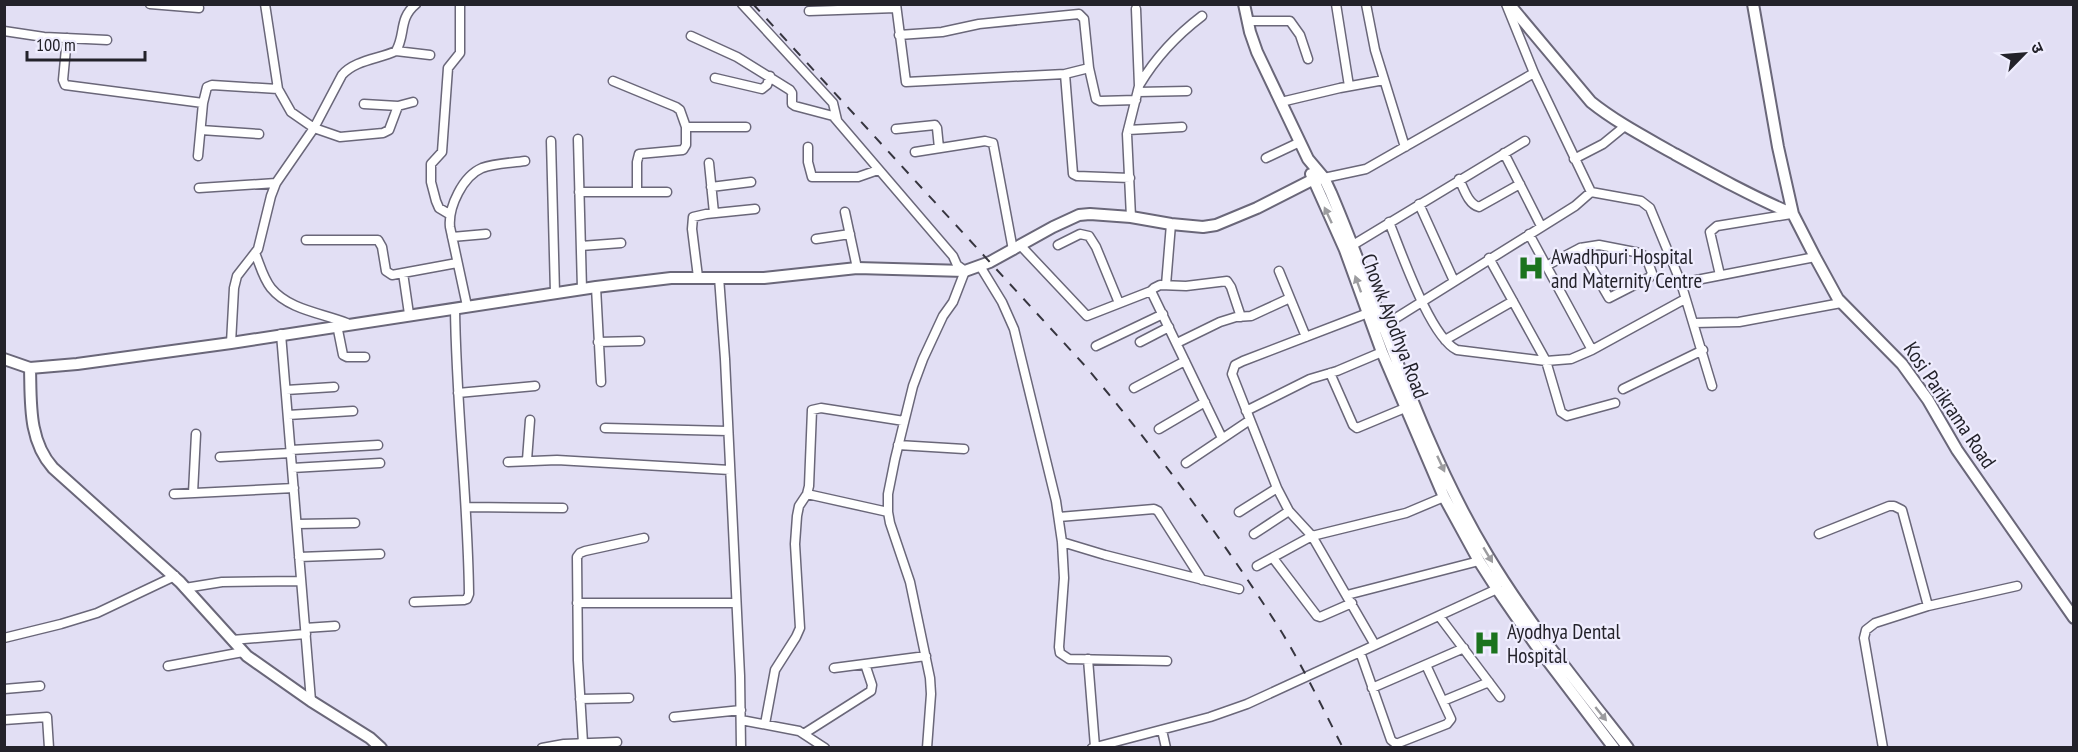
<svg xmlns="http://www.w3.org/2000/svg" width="2078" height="752" viewBox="0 0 2078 752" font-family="'PT Sans Narrow','Noto Sans Devanagari',sans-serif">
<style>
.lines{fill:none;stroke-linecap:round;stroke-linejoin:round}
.minor-casing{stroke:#6a6779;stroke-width:11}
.major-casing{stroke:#6a6779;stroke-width:14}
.minor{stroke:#fff;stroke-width:8}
.major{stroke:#fff;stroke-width:10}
.rail{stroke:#36353f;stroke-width:2;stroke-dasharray:10 10;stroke-linecap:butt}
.oneway{fill:#9c9c9f}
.labels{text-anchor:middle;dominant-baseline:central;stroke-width:4.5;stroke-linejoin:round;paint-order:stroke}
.poi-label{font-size:21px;fill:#23222a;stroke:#efedfe;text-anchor:start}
.street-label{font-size:21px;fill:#23222a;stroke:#efedfe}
</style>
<rect width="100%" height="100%" fill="#e2dff4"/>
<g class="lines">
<defs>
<path id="minor" d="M 150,4 L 199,8
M 265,4 L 278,89 L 291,112 L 314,128 L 340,137 L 383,133 L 389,130 L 398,106 L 413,102
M 742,4 L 833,103 L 837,120
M 896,4 L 906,82 L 1065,74 L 1073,174 L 1077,176 L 1130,178
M 1336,4 L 1349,86
M 1366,4 L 1375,50 L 1405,147
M 1506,4 L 1534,73 L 1591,192 L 1641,201 L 1650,208 L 1681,283 L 1712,386
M 809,11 L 896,8
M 1247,21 L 1290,21 L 1300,35 L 1308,59
M 4,31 L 44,37 L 107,40
M 899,35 L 942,32 L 979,24 L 1079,14 L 1084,19 L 1089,68 L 1096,99 L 1100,101 L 1136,100
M 691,36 L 737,57 L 790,90 L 792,93 L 792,104 L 795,106 L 833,116 L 953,256 L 957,265 L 965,271 L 953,302 L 943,316 L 923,359 L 913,386 L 895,459 L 888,494 L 888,512 L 890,523 L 910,582 L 930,678 L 931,694 L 927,748
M 67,38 L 63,80 L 65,85 L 203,103
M 396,51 L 430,55
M 1065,74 L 1089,68
M 715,78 L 762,89 L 767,85 L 770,76
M 613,81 L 676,107 L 680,110 L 686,127 L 746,127
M 1140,84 C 1156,57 1177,35 1202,16
M 1138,92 L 1187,91
M 1281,102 L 1340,88 L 1384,80
M 364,104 L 398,106
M 896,129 L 935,125 L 937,128 L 939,148
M 201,130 L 259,134
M 1128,130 L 1182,127
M 578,139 L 582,289
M 551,141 L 555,293
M 808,147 L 808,162 L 812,177 L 858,177 L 878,170
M 915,152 L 985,141 L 993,143 L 1013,250
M 1504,153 L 1541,226
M 198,156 L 203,103 L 207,87 L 212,85 L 278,89
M 1266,158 L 1300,142
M 1574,159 L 1603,144 L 1625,126
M 709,163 L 714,213
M 1324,178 L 1366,169 L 1534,73
M 1459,179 C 1464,189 1468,204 1479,207 L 1520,184
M 711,187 L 751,182
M 199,188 L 276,183
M 637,191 L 637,162 L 639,154 L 683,150 L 686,145 L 686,127
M 579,192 L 667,192
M 1419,204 L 1454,281
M 845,212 L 857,268
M 449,214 L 439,208 L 436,201 L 431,182 L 431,164 L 442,152 L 448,68 L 460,53 L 460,4
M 1131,217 L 1127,134 L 1139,86 L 1136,9
M 1389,222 C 1401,251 1430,337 1457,350 L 1546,361 L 1571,359 L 1592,350 L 1685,299
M 1529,234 L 1592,350
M 452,237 L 486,234
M 816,239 L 850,234
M 306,240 L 378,240 L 382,247 L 386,271 L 392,275 L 457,263
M 1058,245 L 1080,234 L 1089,236 L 1096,247 L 1119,303
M 581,246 L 621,243
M 1021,246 L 1087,316 L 1151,291 L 1222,438
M 1348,248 L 1525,141
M 255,253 C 260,265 263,278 271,288 C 289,310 322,313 347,323
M 1489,258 L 1546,361 L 1561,412 L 1567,416 L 1615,403
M 980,266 L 1002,302 L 1014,329 L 1056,501 L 1062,542 L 1064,578 L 1059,647 L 1060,653 L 1069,659 L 1167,661
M 1546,266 L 1580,248 L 1599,245 L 1640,253 L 1646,257 L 1652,273 L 1650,277 L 1609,298 L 1580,248
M 1279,271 L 1306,337
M 403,273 L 409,314
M 1720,275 L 1710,232 L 1717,226 L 1791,214
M 698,277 L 692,229 L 693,217 L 706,214 L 755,209
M 719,277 L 725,359 L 740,676 L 741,748
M 1681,283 L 1815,257
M 1166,285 L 1171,224
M 596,287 L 601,382
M 1151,291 L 1154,288 L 1160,285 L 1186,286 L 1227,281 L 1231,287 L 1241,317
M 467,306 L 450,227 C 448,207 463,176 482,168 C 495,163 511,163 525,161
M 1368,313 L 1243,361 L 1235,365 L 1232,374 L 1277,488 L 1289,511 L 1312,536 L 1375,645
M 1694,323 L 1739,322 L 1841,303
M 337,325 L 343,355 L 347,357 L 365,357
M 1380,328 L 1575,206 L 1591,192
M 281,334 L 311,701
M 1445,340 L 1513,301
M 598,342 L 640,341
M 1140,342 L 1169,327
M 231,343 L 234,288 L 237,276 L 258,249 L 271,196 L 276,183 L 314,128 L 342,75 C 355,60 379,59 396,51 C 406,34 398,19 416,4
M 1177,343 L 1220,322 L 1236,317 L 1251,316 L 1290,298
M 1096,346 L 1163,314
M 1330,373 L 1353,425 L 1357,428 L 1405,408
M 1134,388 L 1185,361
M 1623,389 L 1703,350
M 286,390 L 334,387
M 458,393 L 535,386
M 1246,411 L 1310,379 L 1337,371 L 1382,352
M 288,415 L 353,411
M 605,428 L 728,431
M 1159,429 L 1205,402
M 898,445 L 964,449
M 291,450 L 378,445
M 220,457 L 291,453
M 527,460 L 530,420
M 508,462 L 557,460 L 730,470
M 1186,463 L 1250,420
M 292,468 L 380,463
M 193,493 L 196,434
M 174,494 L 294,488
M 807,494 L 888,512
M 467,507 L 563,508
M 1239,512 L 1277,488
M 1059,517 L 1154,509 L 1158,511 L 1202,580
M 297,524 L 355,523
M 1254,534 L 1289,511
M 1819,534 L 1889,506 L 1894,506 L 1902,510 L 1928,606
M 1062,542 L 1105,555 L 1239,589
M 299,557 L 380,554
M 1273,558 L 1317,616 L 1320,617 L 1352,603
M 1257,566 L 1312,536 L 1406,513 L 1444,497
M 185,588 L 222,582 L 301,581
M 1347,595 L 1479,561
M 414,602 L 464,600 L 467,599 L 469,594 C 468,499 456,404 455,308
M 577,603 L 735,603
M 1439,616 L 1500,697
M 305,628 L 335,626
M 4,638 L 61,624 L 97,613 L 175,576
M 232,640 L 306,634
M 1360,652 L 1391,740 L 1396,744 L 1447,724 L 1451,719 L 1426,665
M 1088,659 L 1095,747
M 168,666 L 243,652
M 834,668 L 926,656
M 1372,688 L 1464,648
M 4,689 L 40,686
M 580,699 L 629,698
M 1443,701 L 1489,682
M 674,717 L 741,710
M 4,720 L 47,717 L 49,748
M 741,720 L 799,731 L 825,748
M 765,724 L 775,670 L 796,637 L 800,628 L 795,544 L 797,516 L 799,506 L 807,494 L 809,486 L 812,410 L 821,408 L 904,421
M 1162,730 L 1166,748
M 805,733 L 871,691 L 872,685 L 865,664
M 583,743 L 578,660 L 577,557 L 580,553 L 585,551 L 644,538
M 542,748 L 564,744 L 617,742
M 1092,748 L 1210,717 L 1247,704 L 1497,589
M 1883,748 L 1864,638 L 1866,630 L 1875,623 L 1928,606 L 2017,586"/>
<path id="major" d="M 1244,4 L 1250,32 L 1257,52 L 1308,159 L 1324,178 L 1331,193 C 1382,313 1420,444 1488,556 C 1529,624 1579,685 1628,748
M 1509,4 L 1591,102 C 1616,122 1645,137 1673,153 C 1713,175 1751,196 1793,214
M 1753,4 L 1778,147 L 1793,214 L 1815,257 L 1838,299 L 1902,364 L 1928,400 L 1957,450 L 2074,618
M 1311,174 L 1345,250 L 1382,352 L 1444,497 L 1479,561 L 1497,589 L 1535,644 L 1614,748
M 4,359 L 30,368 L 77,364 L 231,343 L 596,287 L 671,278 L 764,278 L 857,268 L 965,271 L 990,262 L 1053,227 L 1079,215 L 1090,214 L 1131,217 L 1171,224 L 1203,227 L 1216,225 L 1257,208 L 1312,180 L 1324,178
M 30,368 C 31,402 28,440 53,468 L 180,582 L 247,656 L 311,701 L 370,738 L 381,748"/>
</defs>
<use href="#minor" class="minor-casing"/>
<use href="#major" class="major-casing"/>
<use href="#minor" class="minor"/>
<use href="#major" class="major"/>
<path class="rail" d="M 753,4 L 1087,368 C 1154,448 1217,531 1274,620 C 1300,660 1321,705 1343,748"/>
</g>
<defs><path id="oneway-solid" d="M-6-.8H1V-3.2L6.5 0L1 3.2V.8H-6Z" transform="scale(1.5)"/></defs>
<g class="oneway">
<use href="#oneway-solid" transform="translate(1328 215) rotate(-115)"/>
<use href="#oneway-solid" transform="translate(1358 284) rotate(-110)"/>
<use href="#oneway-solid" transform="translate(1441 464) rotate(65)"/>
<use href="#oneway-solid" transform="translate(1488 555) rotate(59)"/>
<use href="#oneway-solid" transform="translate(1601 714) rotate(51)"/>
</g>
<defs>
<symbol id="hospital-bare" viewBox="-9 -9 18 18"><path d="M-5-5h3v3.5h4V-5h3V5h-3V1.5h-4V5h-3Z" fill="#1b731e" stroke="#efedfe" stroke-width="2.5" paint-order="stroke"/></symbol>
</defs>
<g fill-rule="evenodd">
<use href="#hospital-bare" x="1512" y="249" width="38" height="38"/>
<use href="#hospital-bare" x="1468" y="624" width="38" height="38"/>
</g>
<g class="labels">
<g class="poi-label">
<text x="1551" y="256">Awadhpuri Hospital<tspan x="1551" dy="24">and Maternity Centre</tspan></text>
<text x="1507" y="631">Ayodhya Dental<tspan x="1507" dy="24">Hospital</tspan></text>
</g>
<g class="street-label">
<text transform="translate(1395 326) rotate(69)">Chowk Ayodhya Road</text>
<text transform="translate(1950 405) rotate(56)">Kosi Parikrama Road</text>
</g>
</g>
<rect width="2078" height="752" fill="none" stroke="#23222a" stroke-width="12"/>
<g transform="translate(2024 54) rotate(65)" stroke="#efedfe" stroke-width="4.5" paint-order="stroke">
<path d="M0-4.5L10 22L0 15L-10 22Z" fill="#23222a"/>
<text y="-9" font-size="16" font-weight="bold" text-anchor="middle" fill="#23222a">उ</text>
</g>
<path d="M27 51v9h118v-9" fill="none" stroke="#23222a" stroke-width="3"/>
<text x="36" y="51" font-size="18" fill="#23222a" stroke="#efedfe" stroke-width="4.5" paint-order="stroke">100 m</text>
</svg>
